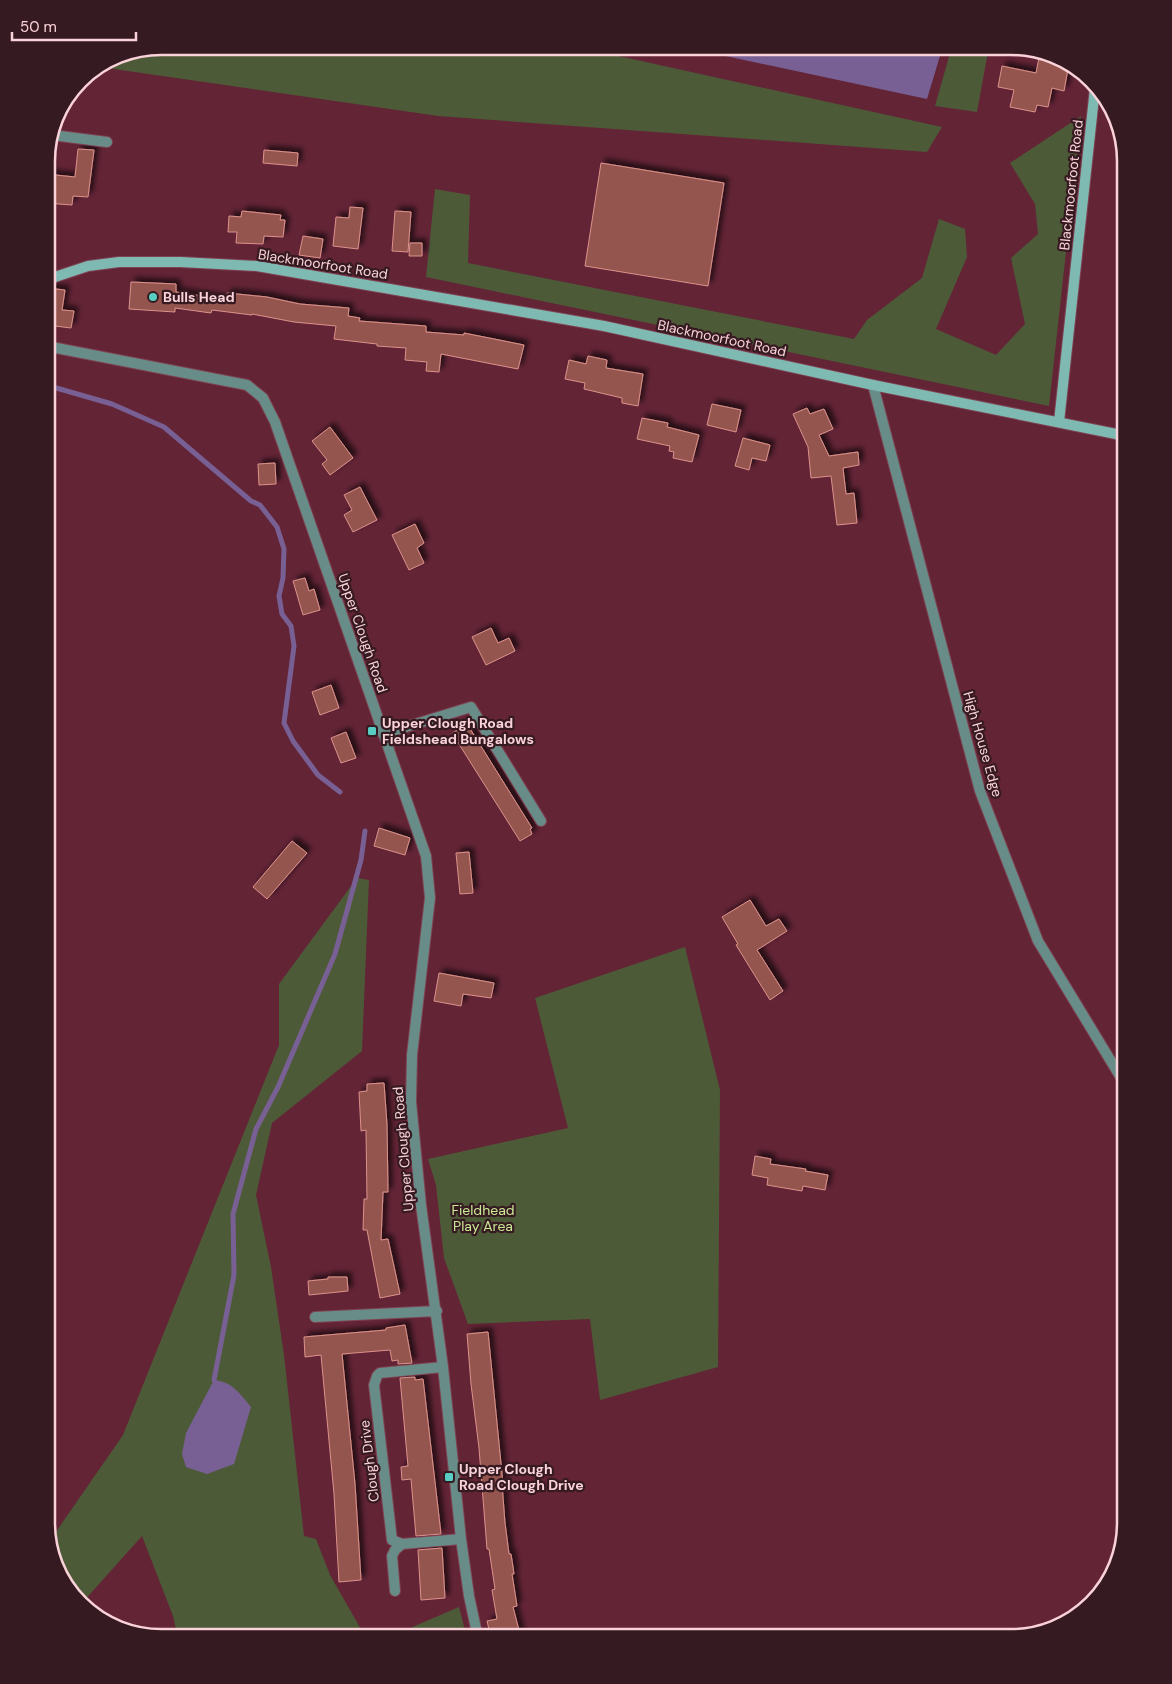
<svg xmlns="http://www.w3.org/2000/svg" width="1172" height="1684" viewBox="0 0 1172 1684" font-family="'DM Sans',sans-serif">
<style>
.green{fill:#4d5a38}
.water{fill:#786094}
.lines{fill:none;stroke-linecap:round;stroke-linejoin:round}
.stream{stroke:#786094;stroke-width:5}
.building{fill:#945550;stroke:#dc928b;filter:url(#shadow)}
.street-casing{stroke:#7e4353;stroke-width:12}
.secondary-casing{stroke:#7e4353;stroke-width:12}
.street{stroke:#688d88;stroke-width:10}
.secondary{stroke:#7eb9b2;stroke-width:10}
.poi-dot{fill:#57cec1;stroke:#361a21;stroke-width:2}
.labels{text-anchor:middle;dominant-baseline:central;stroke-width:4.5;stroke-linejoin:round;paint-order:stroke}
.street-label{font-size:14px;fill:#fad2d9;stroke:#361a21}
.poi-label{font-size:14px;font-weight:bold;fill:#fad2d9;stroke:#361a21;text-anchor:start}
.park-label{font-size:14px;fill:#caea95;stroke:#361a21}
.rim{fill:none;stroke:#fad2d9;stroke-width:2.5}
</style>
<defs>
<filter id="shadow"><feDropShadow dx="4.5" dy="-4.5" stdDeviation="2.5" flood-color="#0009"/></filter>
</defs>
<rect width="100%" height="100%" fill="#632436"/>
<path class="green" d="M 161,46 L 573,46 L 942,127 L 927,152 L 438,116 L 100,67 L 117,55 Z
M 952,46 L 989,46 L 977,112 L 935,106 Z
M 1081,116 L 1049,406 L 426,277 L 435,189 L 470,195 L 468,263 L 854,339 L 867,320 L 922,278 L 939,219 L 965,229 L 967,257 L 936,329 L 996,355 L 1025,324 L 1011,258 L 1038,234 L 1035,204 L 1010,163 Z
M 357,878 L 369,880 L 362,1051 L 272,1123 L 256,1195 L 271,1267 L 284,1355 L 304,1536 L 316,1539 L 330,1575 L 366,1638 L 178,1638 L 173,1616 L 142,1536 L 83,1602 L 62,1580 L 51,1539 L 123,1435 L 279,1045 L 279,984 Z
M 685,947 L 720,1090 L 718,1367 L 600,1400 L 590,1319 L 468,1324 L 444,1258 L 436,1185 L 428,1159 L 568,1128 L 535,998 Z
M 459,1607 L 467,1638 L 387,1638 Z"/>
<path class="water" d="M 679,46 L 943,46 L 927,99 Z
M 214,1380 C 233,1382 240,1394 251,1407 L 234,1464 L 207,1474 L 186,1467 L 182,1454 L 186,1433 Z"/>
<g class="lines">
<path class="stream" d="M 46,385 L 112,404 L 164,427 L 251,501 L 260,505 L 277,527 L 284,549 L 283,578 L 279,596 L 282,614 L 291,626 L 294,646 L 284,723 L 293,741 L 318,775 L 340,792
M 214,1380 L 234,1275 L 233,1214 L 256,1129 L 278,1087 L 335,954 L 361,860 L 365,831"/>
</g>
<path class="building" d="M 1040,53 L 1069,63 L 1064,91 L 1052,88 L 1048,107 L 1037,105 L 1035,112 L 1010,107 L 1014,90 L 998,87 L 1002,66 L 1036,73 Z
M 78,149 L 94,150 L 88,197 L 73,196 L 72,205 L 46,203 L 46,174 L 75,177 Z
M 264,150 L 298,153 L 297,166 L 263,163 Z
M 601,163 L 724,183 L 708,286 L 585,266 Z
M 350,207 L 363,208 L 358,249 L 333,246 L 336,217 L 349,218 Z
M 242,211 L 281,215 L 280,220 L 285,220 L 283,237 L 264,236 L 263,244 L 236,243 L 237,232 L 228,232 L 229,216 L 241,217 Z
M 395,211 L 411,212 L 408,252 L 392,251 Z
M 303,236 L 323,239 L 320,258 L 299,255 Z
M 410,243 L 422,243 L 422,256 L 409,256 Z
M 131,282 L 176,284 L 176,292 L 227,300 L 227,293 L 267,297 L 300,304 L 349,308 L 348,316 L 360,318 L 359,321 L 426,326 L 426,332 L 464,335 L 464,333 L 524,345 L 518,369 L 441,354 L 439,372 L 426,371 L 427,362 L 405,360 L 406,348 L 377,346 L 377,344 L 334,339 L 336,326 L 294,322 L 252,314 L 252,315 L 212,310 L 211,313 L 175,308 L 175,312 L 129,309 Z
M 46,288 L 65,290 L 62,310 L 74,311 L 71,328 L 47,325 L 49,307 L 46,307 Z
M 588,356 L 607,360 L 606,368 L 643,374 L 638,406 L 622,403 L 622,398 L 584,389 L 585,383 L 565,379 L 569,360 L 586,364 Z
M 712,404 L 741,410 L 736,432 L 707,425 Z
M 807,408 L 810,414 L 824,409 L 833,429 L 819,435 L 829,456 L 858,452 L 859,465 L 843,468 L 846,494 L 854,493 L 857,523 L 837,525 L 831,476 L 811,478 L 808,447 L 793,414 Z
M 642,418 L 668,423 L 667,427 L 699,435 L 692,462 L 673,458 L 674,452 L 669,451 L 670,446 L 637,439 Z
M 330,427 L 353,458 L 330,475 L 322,464 L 327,460 L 312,441 Z
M 743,438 L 770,445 L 766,461 L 752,458 L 749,470 L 735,466 Z
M 275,463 L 276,484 L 259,485 L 258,464 Z
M 360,487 L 377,520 L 353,532 L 344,515 L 352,510 L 344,495 Z
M 415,524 L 424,543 L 417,548 L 424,563 L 409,570 L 392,535 Z
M 305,578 L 309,591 L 314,589 L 320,610 L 303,615 L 293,581 Z
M 491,628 L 498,643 L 509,638 L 515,651 L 486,665 L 472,637 Z
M 331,685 L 339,708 L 320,715 L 312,692 Z
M 464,726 L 465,729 L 469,727 L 532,828 L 530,829 L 532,834 L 520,841 L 452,733 Z
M 346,732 L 356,758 L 341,763 L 331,738 Z
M 379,828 L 410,838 L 405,855 L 374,846 Z
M 292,841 L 307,853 L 267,899 L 253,887 Z
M 469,852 L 473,893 L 460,894 L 456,853 Z
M 750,900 L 766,926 L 779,919 L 787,931 L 757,950 L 783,991 L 770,1000 L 736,945 L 738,944 L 722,917 Z
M 439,973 L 494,983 L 491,998 L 463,994 L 461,1006 L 434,1001 Z
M 384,1083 L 387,1125 L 388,1192 L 383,1192 L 381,1240 L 388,1239 L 400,1294 L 380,1298 L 367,1230 L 363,1230 L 364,1199 L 367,1199 L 366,1130 L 361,1131 L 359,1092 L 367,1091 L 367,1084 Z
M 755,1156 L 771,1159 L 770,1164 L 806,1169 L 805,1171 L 828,1175 L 825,1190 L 803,1186 L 802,1191 L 767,1185 L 768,1178 L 752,1175 Z
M 328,1277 L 347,1277 L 348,1291 L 309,1295 L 308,1281 L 328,1279 Z
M 405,1325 L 412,1363 L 398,1364 L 398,1360 L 392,1361 L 390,1350 L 342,1354 L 355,1484 L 361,1580 L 339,1582 L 334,1494 L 321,1355 L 305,1357 L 304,1337 L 386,1330 L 386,1328 Z
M 488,1332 L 503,1484 L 502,1484 L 505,1523 L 509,1554 L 511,1554 L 514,1574 L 512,1574 L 517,1606 L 513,1607 L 521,1638 L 491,1638 L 487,1621 L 497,1619 L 492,1590 L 495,1589 L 489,1549 L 487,1549 L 479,1448 L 471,1384 L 467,1334 Z
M 415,1377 L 415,1380 L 423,1379 L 441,1534 L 416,1536 L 411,1479 L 402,1480 L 401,1467 L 408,1466 L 400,1378 Z
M 442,1548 L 445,1598 L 421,1600 L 418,1550 Z"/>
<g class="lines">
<defs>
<path id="street" d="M 52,135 L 107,142
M 46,346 L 247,385 L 263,398 L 275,422 L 426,856 L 430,898 L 412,1055 L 411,1102 L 421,1205 L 443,1367 L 461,1539 L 469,1596 L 478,1638
M 873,385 L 980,791 L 1038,941 L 1126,1086
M 383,734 L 471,707 L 541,821
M 315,1317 L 437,1311
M 443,1367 L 380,1373 L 377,1376 L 374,1385 L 392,1540 L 402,1544 L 461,1539
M 395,1591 L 392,1556 L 395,1550 L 402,1544"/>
<path id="secondary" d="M 46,280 L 88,266 L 119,262 L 180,262 L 257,266 L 604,326 L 873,385 L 1126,436
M 1059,422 L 1095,88"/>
</defs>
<use href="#street" class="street-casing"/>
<use href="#secondary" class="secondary-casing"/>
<use href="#street" class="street"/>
<use href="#secondary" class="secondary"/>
</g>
<g class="poi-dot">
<circle cx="153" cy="297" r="5"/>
<rect x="367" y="726" width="10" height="10" rx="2.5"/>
<rect x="444" y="1472" width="10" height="10" rx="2.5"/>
</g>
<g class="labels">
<g class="street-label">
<text transform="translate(1071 185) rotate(-84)">Blackmoorfoot Road</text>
<text transform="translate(323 264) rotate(9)">Blackmoorfoot Road</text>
<text transform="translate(722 338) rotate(12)">Blackmoorfoot Road</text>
<text transform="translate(363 633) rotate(71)">Upper Clough Road</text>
<text transform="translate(983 744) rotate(74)">High House Edge</text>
<text transform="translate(403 1149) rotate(-95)">Upper Clough Road</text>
<text transform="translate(369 1461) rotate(-97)">Clough Drive</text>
</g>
<g class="poi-label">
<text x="163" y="297">Bulls Head</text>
<text x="382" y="723">Upper Clough Road<tspan x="382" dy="16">Fieldshead Bungalows</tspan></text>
<text x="459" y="1469">Upper Clough<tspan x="459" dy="16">Road Clough Drive</tspan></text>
</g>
<g class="park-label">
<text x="483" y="1210">Fieldhead<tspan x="483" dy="16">Play Area</tspan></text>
</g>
</g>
<path d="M0 0H1172V1684H0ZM161 55H1011A106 106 0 0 1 1117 161V1523A106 106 0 0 1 1011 1629H161A106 106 0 0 1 55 1523V161A106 106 0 0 1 161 55Z" fill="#361a21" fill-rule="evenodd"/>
<path class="rim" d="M161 55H1011A106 106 0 0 1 1117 161V1523A106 106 0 0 1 1011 1629H161A106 106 0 0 1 55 1523V161A106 106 0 0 1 161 55Z"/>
<path d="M12 32v8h124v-8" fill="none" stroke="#fad2d9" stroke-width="2.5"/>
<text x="20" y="32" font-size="15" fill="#fad2d9" stroke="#361a21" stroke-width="4" paint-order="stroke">50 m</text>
</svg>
